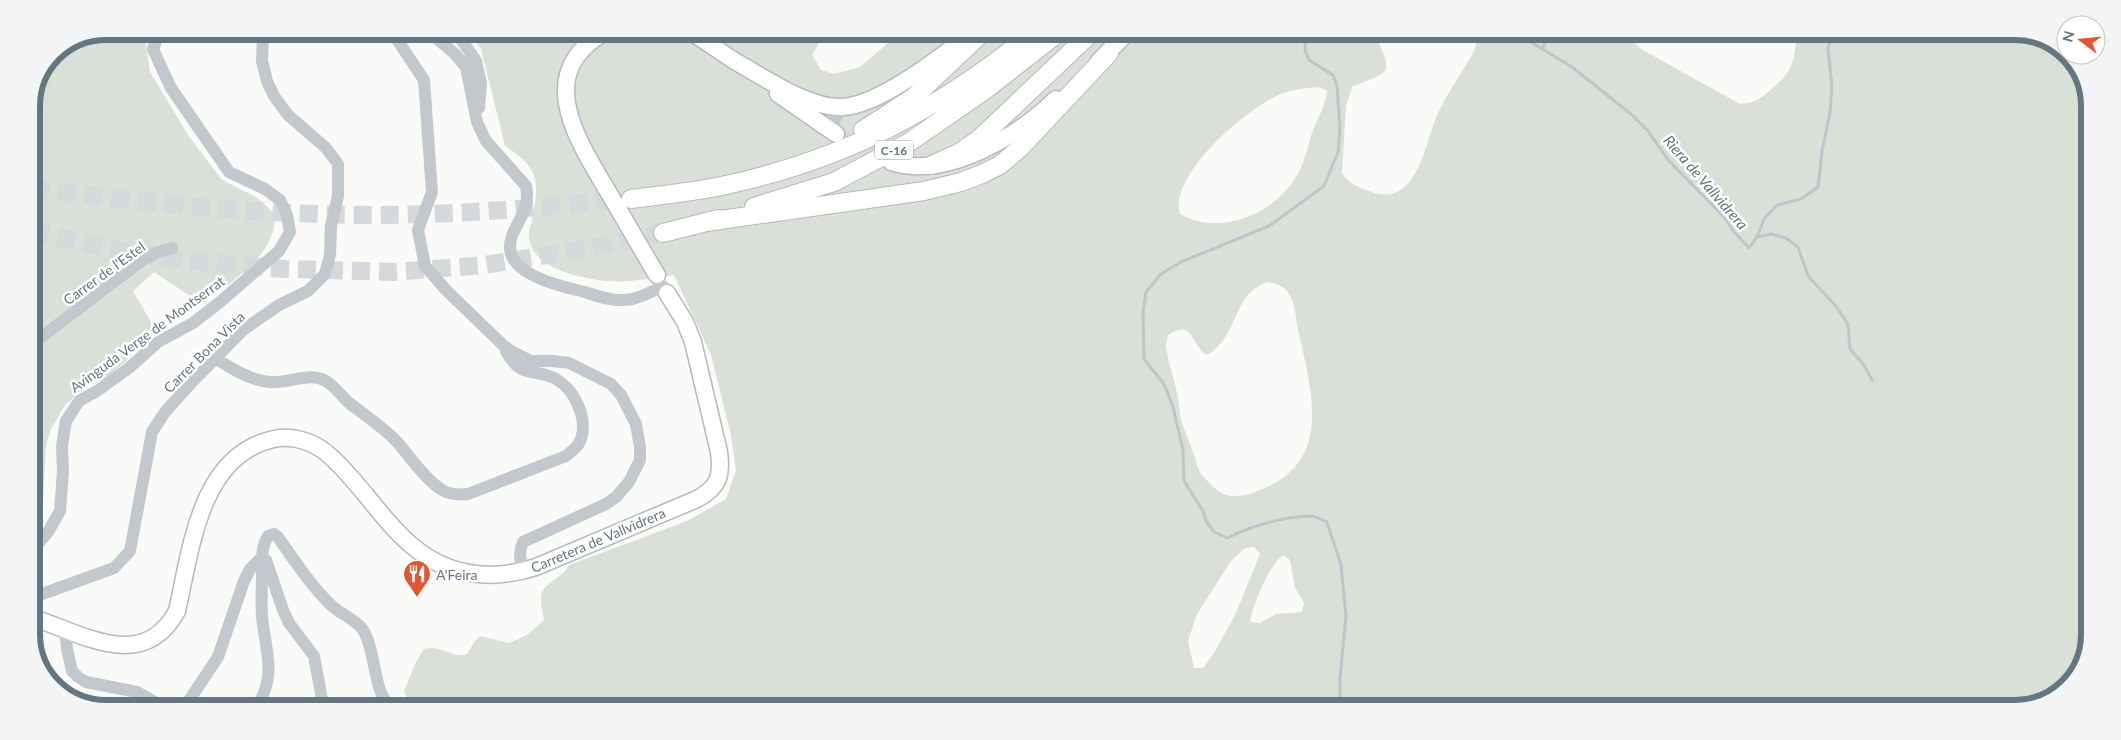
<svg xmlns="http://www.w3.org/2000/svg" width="2121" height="740" viewBox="0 0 2121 740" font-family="Lato,sans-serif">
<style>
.green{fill:#dadfd7;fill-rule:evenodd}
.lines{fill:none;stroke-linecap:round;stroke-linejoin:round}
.stream{stroke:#bbc7cb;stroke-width:3}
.major-tunnel{stroke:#d5d9db;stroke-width:16;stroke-dasharray:16 8;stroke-linecap:butt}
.highway-tunnel{stroke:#d5d9db;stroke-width:18;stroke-dasharray:18 9;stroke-linecap:butt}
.major-casing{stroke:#b5babe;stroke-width:19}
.highway-casing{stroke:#b4b9bd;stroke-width:20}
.minor{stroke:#c3c8cc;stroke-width:12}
.major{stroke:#fff;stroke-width:16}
.highway{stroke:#fff;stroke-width:18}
.labels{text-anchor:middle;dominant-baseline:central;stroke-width:5;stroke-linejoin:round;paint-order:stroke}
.shield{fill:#fff;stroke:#939fa8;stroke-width:1}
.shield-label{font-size:12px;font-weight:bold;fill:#657683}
.street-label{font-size:14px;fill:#657683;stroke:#fff}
.poi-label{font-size:14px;fill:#657683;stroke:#fff;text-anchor:start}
.water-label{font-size:15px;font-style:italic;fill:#60757c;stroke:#fff}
.rim{fill:none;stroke:#657683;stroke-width:6}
</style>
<rect width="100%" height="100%" fill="#fafaf8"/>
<path class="green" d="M 106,31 L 153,31 L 146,44 L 150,72 L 188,135 L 222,180 L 256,197 L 275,214 C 276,248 249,267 226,287 L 217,281 L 190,296 L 154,272 L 133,291 L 155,329 L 124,363 L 107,377 L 85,387 L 65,405 L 51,429 L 46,446 L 42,518 L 31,535 L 31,101 L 53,53 Z
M 468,32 L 822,33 L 821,40 L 812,55 L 821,70 L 834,74 L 860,67 L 889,42 L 910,33 L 1376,34 L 1386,61 L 1386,70 C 1376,80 1363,81 1352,87 L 1346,106 L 1342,173 C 1348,183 1358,187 1369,191 C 1418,211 1425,141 1438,113 C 1448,92 1462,73 1473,53 L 1476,45 L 1476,34 L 1634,34 L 1634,42 L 1641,49 L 1740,104 C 1753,103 1759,100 1768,92 C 1791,74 1795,64 1796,35 L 2039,35 L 2074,60 L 2090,101 L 2086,658 L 2060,693 L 2015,709 L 1533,708 L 1504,698 L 1499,701 L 1497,708 L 1397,708 L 1383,699 L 1377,699 L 1375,707 L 436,706 L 421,704 L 407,698 L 404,691 L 416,662 L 424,649 C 440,644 452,659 467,654 L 475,641 L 480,636 L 509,643 L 527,635 L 544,620 C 543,613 541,606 541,599 C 540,583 564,578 569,565 L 687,521 L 726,499 L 736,471 L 731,435 L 711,355 L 674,275 C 653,278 627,283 606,281 C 581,278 532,269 529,238 C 528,230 532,223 533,216 C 540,178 537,167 505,146 L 481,49 ZM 1319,87 L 1327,91 C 1326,106 1318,117 1313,130 C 1308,144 1306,157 1300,170 C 1279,212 1223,238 1180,214 C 1168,175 1248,107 1281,94 C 1293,89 1306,88 1319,87 ZM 1267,282 C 1297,285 1294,311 1299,334 C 1313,397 1333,465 1255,492 C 1230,501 1220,496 1203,476 C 1197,470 1197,463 1194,455 C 1190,444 1185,432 1181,420 C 1179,410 1179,399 1176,389 C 1173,375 1167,360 1166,345 L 1168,335 C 1194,318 1190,345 1207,355 C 1239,337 1231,295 1267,282 ZM 1254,547 L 1260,554 L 1236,613 L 1214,653 L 1203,668 L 1194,668 L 1188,641 L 1197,614 L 1231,561 L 1245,548 ZM 1283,555 L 1290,560 L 1295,588 L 1304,603 L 1302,612 L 1276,614 L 1260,623 L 1250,622 C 1253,604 1269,566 1283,555 Z"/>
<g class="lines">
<path class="stream" d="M 1306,34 L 1305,50 L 1309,60 L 1333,75 L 1337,86 L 1340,130 L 1338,152 L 1324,186 L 1269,226 L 1181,262 L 1161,274 L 1146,292 L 1143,313 L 1144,359 L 1164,384 L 1173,407 L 1183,450 L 1184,481 L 1203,511 L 1206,521 L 1214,532 L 1227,538 C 1251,526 1285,516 1312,516 C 1317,517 1322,520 1327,522 L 1341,565 L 1346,616 L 1340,678 L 1340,707
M 1518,34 L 1572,67 L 1631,114 L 1648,131 L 1669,161 L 1725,218 L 1734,232 L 1749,248 L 1757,237 L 1764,219 L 1777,205 L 1801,199 L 1818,187 L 1822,151 L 1830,113 L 1832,88 L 1828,47 L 1834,35
M 1542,48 L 1551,34
M 1757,237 L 1771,234 L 1786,238 L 1798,247 L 1808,276 L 1835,305 L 1848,324 L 1850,349 L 1864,365 L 1872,380"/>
<path class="major-tunnel" d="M 836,134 L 891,162"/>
<path class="highway-tunnel" d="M 31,188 C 145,203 260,215 375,215 C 460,215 544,207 628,199
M 31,232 L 125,251 L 191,261 L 285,269 L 393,272 L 485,265 L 597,247 L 663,233"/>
<defs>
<path id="major" d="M 605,32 C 533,73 577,139 607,190 C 624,218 640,247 657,275
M 690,32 C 709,42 726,57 745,67 C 771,82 812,109 843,107 C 880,105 943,55 972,33
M 1099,61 L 1127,33
M 778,94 L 836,134
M 891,162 C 946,180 1018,136 1056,99
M 31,617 C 81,633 143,674 177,611 C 191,551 199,455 274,439 C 294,435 315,442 330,456 C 365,487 387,531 427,557 C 460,578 500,579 536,567 L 697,499 C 719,487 722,476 719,452 L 693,342 L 685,322 L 667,293"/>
<path id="highway" d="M 863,130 L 914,97 L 982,33
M 932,165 L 959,153 L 978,140 L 1091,33
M 631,199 C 663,195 695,192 726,185 C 846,159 938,110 1033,33
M 754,207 L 834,182 L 908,143 L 985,90 L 1058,33
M 706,222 L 924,191 L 961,182 L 982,174 L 1000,165 L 1020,148 L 1109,53
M 663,233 L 718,219"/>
</defs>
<use href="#major" class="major-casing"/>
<use href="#highway" class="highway-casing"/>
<path class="minor" d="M 392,32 L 424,80 L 432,192 L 418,230 L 425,266 L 446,290 L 504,346 L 513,352 L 531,361 L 553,361 L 569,363 L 611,384 L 621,395 L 636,424 L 640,447 L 640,460 L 629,482 L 616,497 L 606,504 L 523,542 C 518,553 520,560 524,571
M 429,32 L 455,54 L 466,67 L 477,122 L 486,141 L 526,186 C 532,214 509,227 510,248 C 511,276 564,287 585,292 C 597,296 611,301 623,300 C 637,300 651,292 663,286
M 456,32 L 476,61 L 481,83 L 479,108
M 836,134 L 833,122 L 843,107
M 31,345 L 141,261 L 156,253 L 172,248
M 215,358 C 233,369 249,380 270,382 C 289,384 309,371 326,381 C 334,386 341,395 348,402 C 364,415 384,427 398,443 C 411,458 425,479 442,490 C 450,495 459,495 468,494 L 566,456 C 569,453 575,449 578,445 C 591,424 576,389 554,378 C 531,367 522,380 506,351
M 31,552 L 48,532 L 60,511 L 63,471 L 62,446 L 66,421 L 79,401 L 97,391 L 129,368 L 158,342 L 193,323 L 220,302 L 279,251 L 290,232 L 287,215 L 280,200 L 265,189 L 229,172 L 171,88 L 153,49 L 158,36 L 167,31
M 266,560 L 283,610 L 289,623 L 314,656 L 323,705
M 31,598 L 114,568 L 130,551 L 152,432 L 165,412 L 193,381 L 243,330 L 279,305 L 308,291 L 325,274 L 330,255 L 331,226 L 338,196 L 338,164 L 326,148 L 288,115 L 274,96 L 267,81 L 262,61 L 263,32
M 68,630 L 66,638 L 67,649 L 72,671 L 78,677 L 86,682 L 137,692 L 160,705
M 186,705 L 218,657 L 244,581 L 250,569 L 262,557
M 258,705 C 277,673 265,650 262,616 C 261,602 262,587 262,573 C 262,560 261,547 268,536 L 274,534 L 278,537 C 294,560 309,583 330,604 C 339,614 356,619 363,630 C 376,649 373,694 390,705"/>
<use href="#major" class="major"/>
<use href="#highway" class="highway"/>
</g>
<defs>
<symbol id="restaurant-pin" viewBox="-11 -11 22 30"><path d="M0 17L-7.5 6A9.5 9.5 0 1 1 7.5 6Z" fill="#e4572e" stroke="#fff"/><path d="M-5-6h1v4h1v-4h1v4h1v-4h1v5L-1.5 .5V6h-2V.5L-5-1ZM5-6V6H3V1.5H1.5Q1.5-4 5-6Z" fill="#fff"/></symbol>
</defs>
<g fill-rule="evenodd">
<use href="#restaurant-pin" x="401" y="558" width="32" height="43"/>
</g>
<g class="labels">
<rect class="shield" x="875" y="140.5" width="38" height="19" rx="4"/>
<g class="shield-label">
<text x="894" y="150">C-16</text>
</g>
<g class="street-label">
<text transform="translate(104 273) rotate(-36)">Carrer de l'Estel</text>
<text transform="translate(147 334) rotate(-36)">Avinguda Verge de Montserrat</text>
<text transform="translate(204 352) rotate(-45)">Carrer Bona Vista</text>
<text transform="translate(598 540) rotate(-23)">Carretera de Vallvidrera</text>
</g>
<g class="poi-label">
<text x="436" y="574">A'Feira</text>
</g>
<g class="water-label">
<text transform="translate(1706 182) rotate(49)">Riera de Vallvidrera</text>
</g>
</g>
<path d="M0 0H2121V740H0ZM106 40H2015A66 66 0 0 1 2081 106V634A66 66 0 0 1 2015 700H106A66 66 0 0 1 40 634V106A66 66 0 0 1 106 40Z" fill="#f3f4f5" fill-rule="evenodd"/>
<path class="rim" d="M106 40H2015A66 66 0 0 1 2081 106V634A66 66 0 0 1 2015 700H106A66 66 0 0 1 40 634V106A66 66 0 0 1 106 40Z"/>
<g transform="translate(2081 40) rotate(286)"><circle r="24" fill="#ffffff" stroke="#c1c8cd"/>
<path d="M0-4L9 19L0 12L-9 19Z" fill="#e4572e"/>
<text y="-8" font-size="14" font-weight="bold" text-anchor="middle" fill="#657683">N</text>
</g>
</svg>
